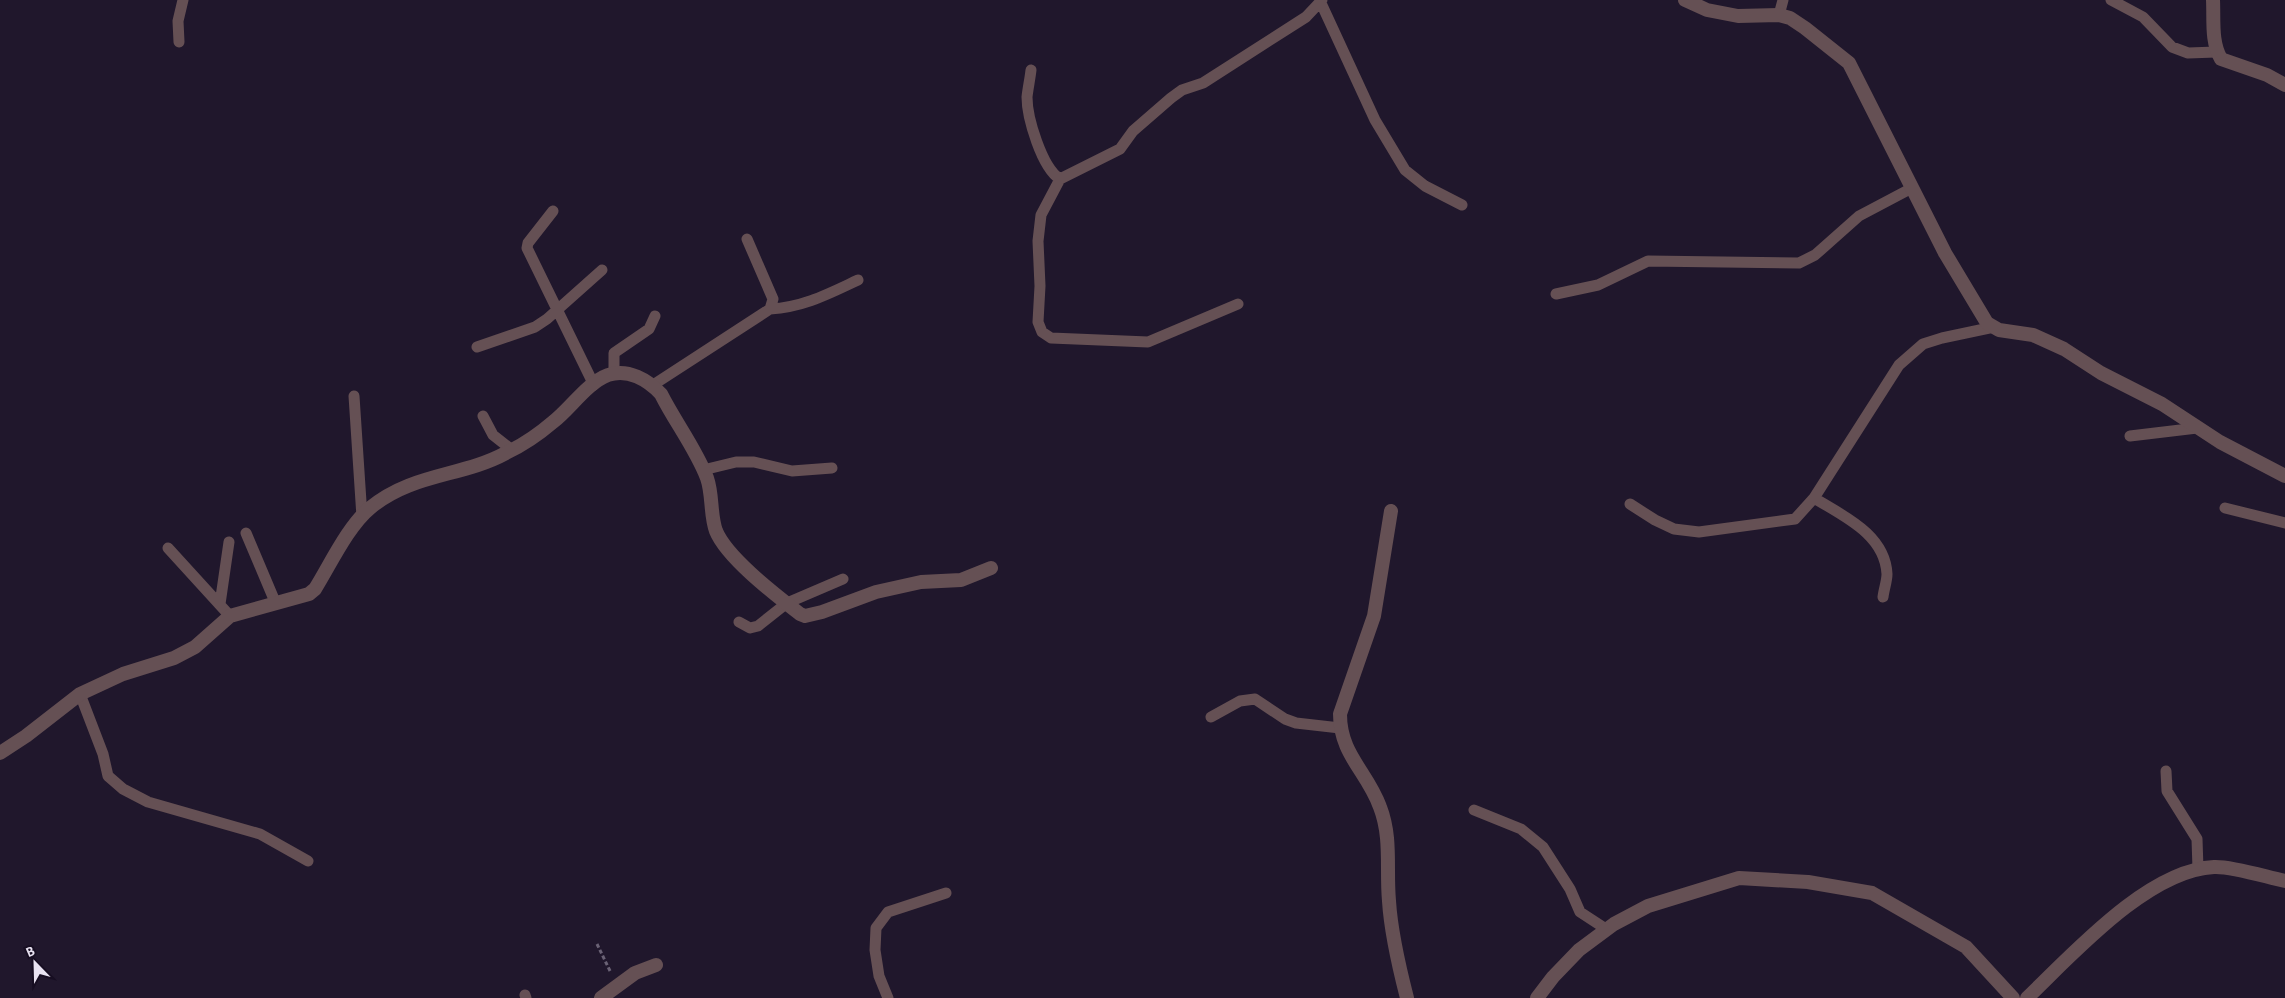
<svg xmlns="http://www.w3.org/2000/svg" width="2285" height="998" viewBox="0 0 2285 998" font-family="'Alegreya Sans',sans-serif">
<style>
.lines{fill:none;stroke-linecap:round;stroke-linejoin:round}
.path{stroke:#6a6275;stroke-width:3;stroke-dasharray:4 2.5;stroke-linecap:butt}
.service{stroke:#655054;stroke-width:11}
.minor{stroke:#655054;stroke-width:14}
</style>
<rect width="100%" height="100%" fill="#20172c"/>
<g class="lines">
<path class="path" d="M 597,944 L 611,973"/>
<path class="service" d="M 2111,0 L 2143,17 L 2172,47 L 2188,53 L 2216,52
M 1321,3 L 1375,120 L 1405,170 L 1425,186 L 1462,205
M 1779,15 L 1783,0
M 179,42 L 178,21 L 183,0
M 1031,70 C 1030,79 1028,88 1027,97 C 1027,118 1042,168 1060,179 L 1120,149 L 1133,131 L 1171,98 L 1182,90 L 1203,83 L 1306,17 L 1322,0
M 1060,179 L 1041,215 L 1038,241 L 1040,286 L 1038,322 L 1042,332 L 1051,338 L 1148,342 L 1238,304
M 553,211 L 528,243 L 527,248 L 594,385
M 1556,294 L 1598,285 L 1648,261 L 1799,263 L 1815,255 L 1859,216 L 1912,188
M 770,309 C 804,307 828,294 858,280
M 477,347 L 535,327 L 547,319 L 602,270
M 614,374 L 614,353 L 649,329 L 655,316
M 653,385 L 770,309 L 773,299 L 747,239
M 354,396 L 362,517
M 483,416 L 493,435 L 512,450
M 2130,436 L 2197,428
M 703,470 L 736,462 L 754,462 L 792,471 L 832,468
M 1814,498 C 1843,516 1885,534 1887,574 C 1887,581 1884,589 1883,597
M 1630,504 L 1655,520 L 1674,529 L 1699,532 L 1795,519 L 1814,498 L 1899,365 L 1923,344 L 1942,338 L 1994,327
M 2225,508 L 2285,523
M 246,533 L 276,604
M 168,548 L 230,616
M 220,604 L 229,542
M 739,622 L 750,628 L 758,626 L 787,603 L 843,579
M 80,694 L 103,754 L 108,776 L 123,789 L 148,802 L 260,834 L 308,861
M 1211,717 L 1240,701 L 1255,699 L 1285,719 L 1296,723 L 1340,728
M 2166,771 L 2167,791 L 2197,839 L 2198,869
M 1474,810 L 1521,829 L 1543,847 L 1570,889 L 1580,912 L 1606,929
M 525,995 L 526,998
M 888,998 L 879,976 L 875,950 L 876,928 L 888,912 L 946,893"/>
<path class="minor" d="M 1685,0 L 1707,10 L 1738,16 L 1779,15 L 1790,18 L 1805,28 L 1849,63 L 1945,253 L 1987,323 L 1999,330 L 2033,335 L 2064,349 L 2101,373 L 2162,404 L 2220,442 L 2285,476
M 2213,0 C 2214,20 2211,42 2221,59 L 2267,75 L 2285,85
M 1391,511 L 1374,616 L 1340,714 C 1340,755 1367,771 1380,807 C 1392,838 1386,869 1389,901 C 1391,933 1399,967 1407,998
M 0,753 L 26,736 L 80,694 L 123,674 L 174,658 L 195,647 L 230,616 L 309,594 L 315,589 C 330,565 348,526 370,508 C 412,473 462,477 506,453 C 523,445 539,434 553,422 C 571,408 587,383 608,375 C 628,368 648,380 661,394 C 675,422 696,449 707,478 C 713,495 710,515 716,531 C 727,558 777,596 800,614 L 805,616 L 822,612 L 876,592 L 921,582 L 961,580 L 991,568
M 601,998 L 635,973 L 656,965
M 1537,998 L 1553,977 L 1579,950 L 1614,924 L 1648,906 L 1739,878 L 1808,882 L 1872,893 L 1966,947 L 2013,998
M 2027,998 C 2073,954 2148,870 2214,867 C 2232,866 2266,877 2285,881"/>
</g>
<g transform="translate(35 963) rotate(337)" stroke="#170e22" stroke-width="4" paint-order="stroke">
<path d="M0-4L9 19L0 12L-9 19Z" fill="#e9e3f2"/>
<text y="-8" font-size="14" font-weight="bold" text-anchor="middle" fill="#e9e3f2">B</text>
</g>
</svg>
